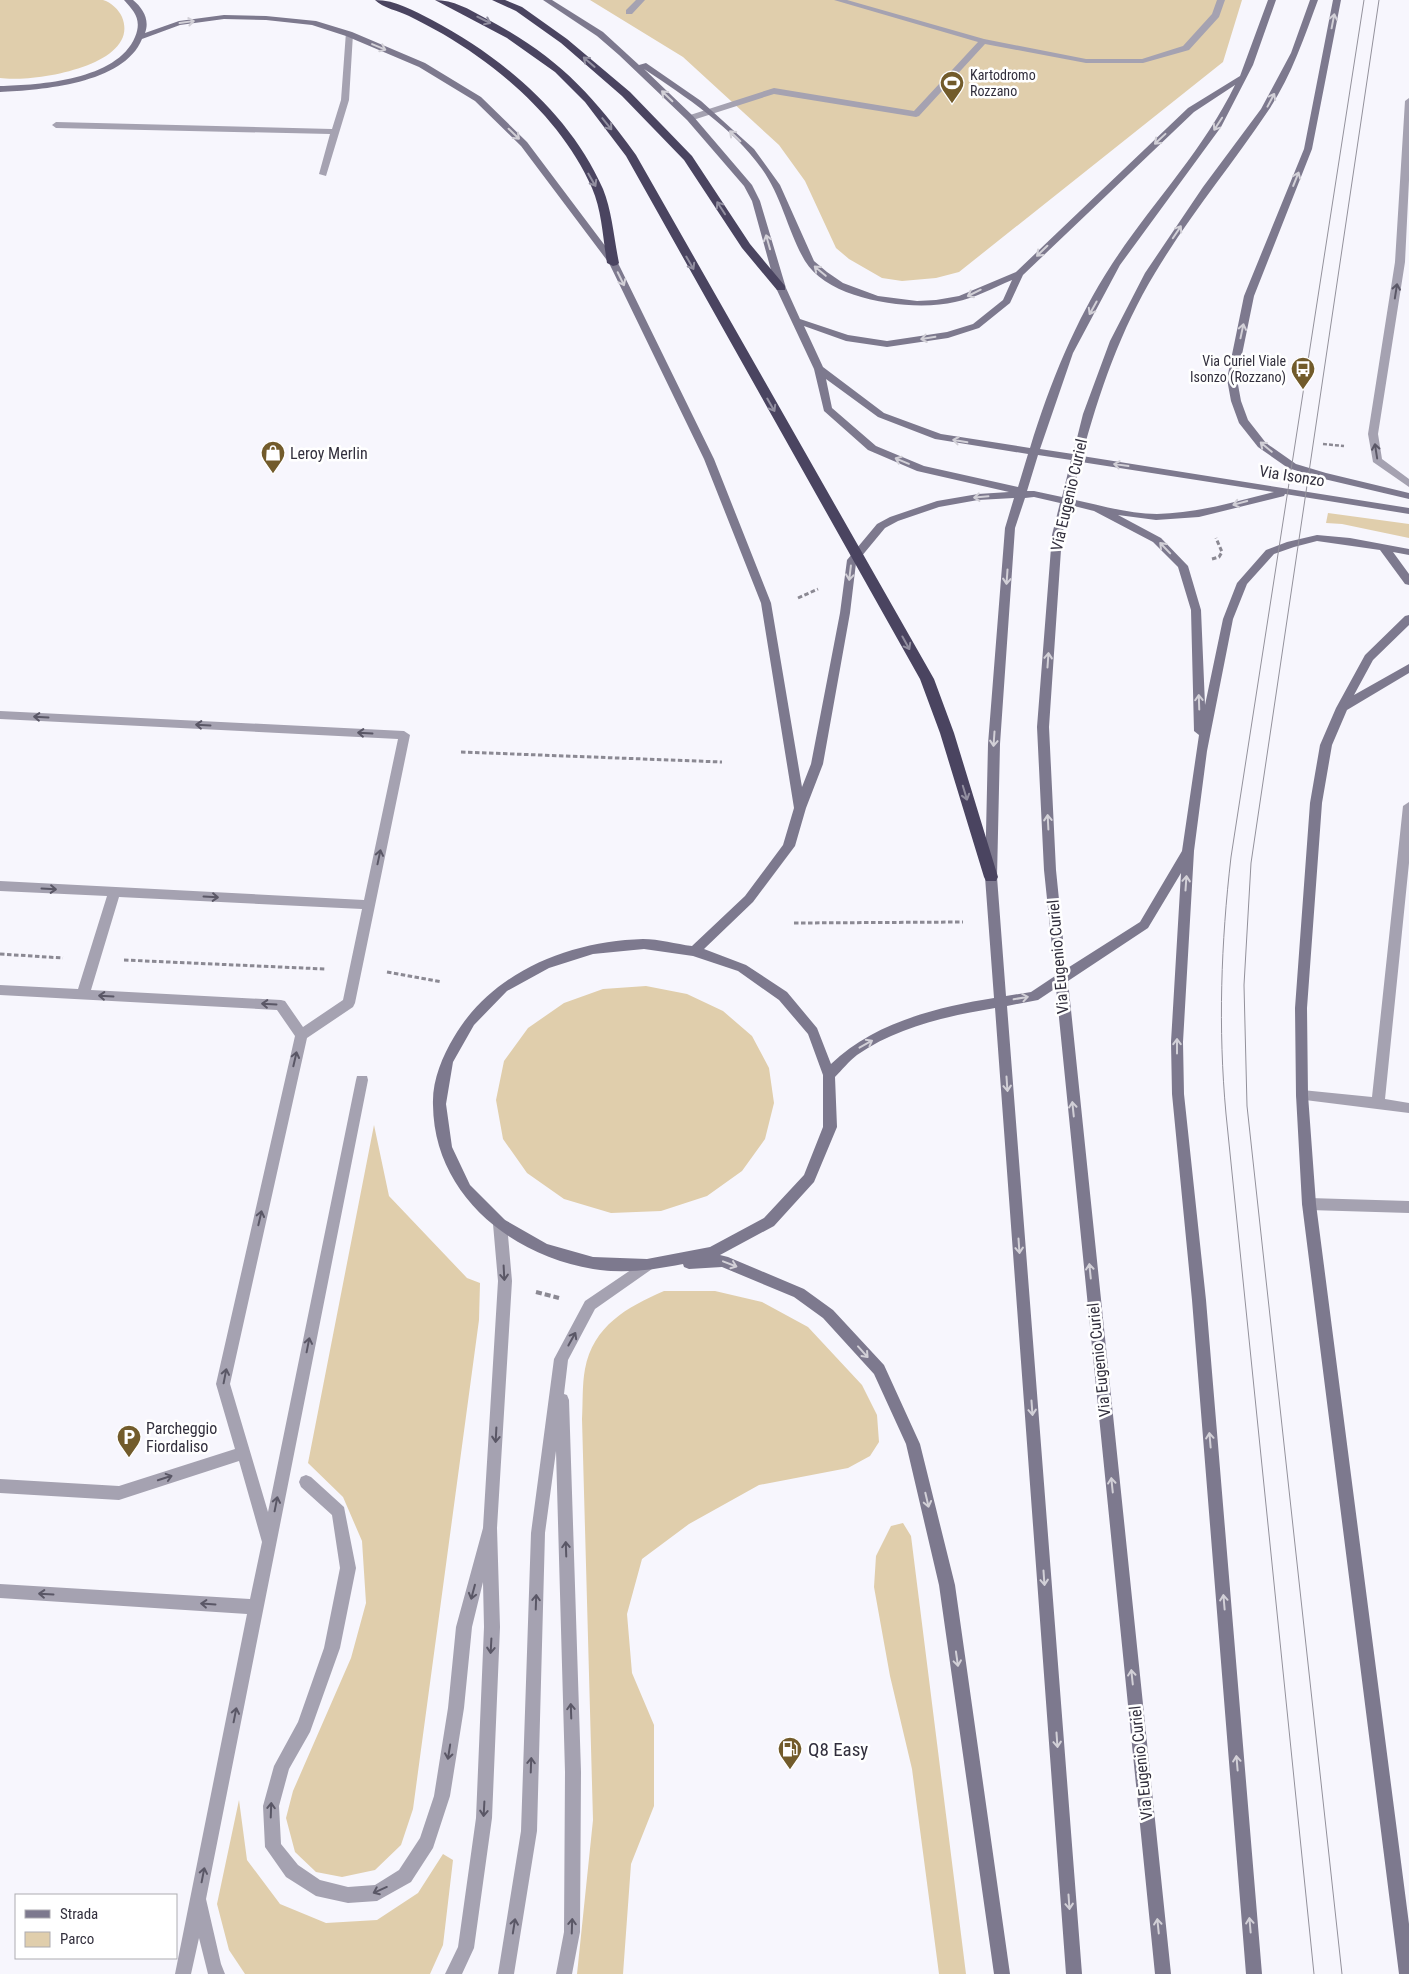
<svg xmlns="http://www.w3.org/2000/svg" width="1409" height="1974" viewBox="0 0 1409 1974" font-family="'Roboto Condensed',sans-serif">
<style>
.green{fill:#e0ceac}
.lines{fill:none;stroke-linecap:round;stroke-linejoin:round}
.path-far2{stroke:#8b8993;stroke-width:2.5;stroke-dasharray:4 2;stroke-linecap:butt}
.path-far1{stroke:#8b8993;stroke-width:3;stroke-dasharray:4.5 2.5;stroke-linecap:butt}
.path{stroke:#8b8993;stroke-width:4;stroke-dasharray:6 3;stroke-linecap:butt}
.lane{fill:#a5a2b1;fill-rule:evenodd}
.street{fill:#a5a2b1;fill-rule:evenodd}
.secondary{fill:#7d798e;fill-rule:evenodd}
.highway{fill:#4a4460;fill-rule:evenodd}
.tram{stroke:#93919b;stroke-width:1}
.oneway{stroke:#928fa0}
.oneway2{stroke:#d2d0d7}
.oneway3{stroke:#5a5766}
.labels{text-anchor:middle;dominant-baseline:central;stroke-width:5;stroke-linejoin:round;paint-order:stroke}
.far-poi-label{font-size:14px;fill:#322f3d;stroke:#fff;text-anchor:start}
.poi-label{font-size:16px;fill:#322f3d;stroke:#fff;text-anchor:start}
.street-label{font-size:16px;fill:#322f3d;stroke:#fff}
.near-poi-label{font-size:19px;fill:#322f3d;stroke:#fff;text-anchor:start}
</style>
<rect width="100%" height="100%" fill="#f7f6fd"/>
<path class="green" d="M 0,0 C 24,0 48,0 72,0 C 82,0 94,0 103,0 C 111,2 119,10 122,17 C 142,66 31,83 0,78 Z
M 590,0 L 1242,0 L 1223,62 L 959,272 L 936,278 L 902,281 L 882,278 L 849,259 L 836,248 L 805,181 L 779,145 L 683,57 Z
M 1328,513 L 1409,524 L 1409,538 L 1342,524 L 1326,523 Z
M 646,986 L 687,994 L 723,1011 L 752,1036 L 769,1068 L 774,1103 L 765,1139 L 742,1171 L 707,1196 L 661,1211 L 611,1213 L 564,1199 L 527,1173 L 503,1139 L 496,1100 L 504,1061 L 528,1028 L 564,1003 L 603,989 Z
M 374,1125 L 389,1196 L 467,1278 L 480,1283 L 479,1320 L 413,1809 L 401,1845 L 375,1870 L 342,1877 L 316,1872 L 295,1852 L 286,1818 L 293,1791 L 351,1658 L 366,1603 L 362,1541 L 343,1497 L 308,1463 Z
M 664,1291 L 715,1291 L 762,1302 L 808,1327 L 862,1385 L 877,1415 L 879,1442 L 870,1456 L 848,1468 L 759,1485 L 689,1524 L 642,1559 L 627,1614 L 632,1673 L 654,1725 L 654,1806 L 631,1864 L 623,1974 L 577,1974 L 593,1820 L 582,1419 C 583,1403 582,1385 585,1369 C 593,1326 627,1307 664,1291 Z
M 903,1523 L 911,1536 L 966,1974 L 939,1974 L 912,1769 L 890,1676 L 874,1587 L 876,1556 L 891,1526 Z
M 239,1800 L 247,1860 L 280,1904 L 326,1923 L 377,1920 L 418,1893 L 443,1854 L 453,1860 L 443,1945 L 430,1974 L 245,1974 L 229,1950 L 217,1904 Z"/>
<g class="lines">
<path class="path-far2" d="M 1323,444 L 1344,446"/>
<path class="path-far1" d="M 1212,559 L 1219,557 L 1222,552 L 1216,538
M 798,598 L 818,589
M 461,752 L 722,762
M 794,923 L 963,922
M 0,954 L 63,958
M 124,960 L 325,969
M 387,972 L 442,982"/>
<path class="path" d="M 536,1292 L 559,1298"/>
<path class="lane" d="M 636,0 L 645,0 L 632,14 L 626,14 L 626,10 Z
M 834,0 L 847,0 L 984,39 L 1086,59 L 1142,59 L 1183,46 L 1212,14 L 1217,0 L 1225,0 L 1219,17 L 1189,50 L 1143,63 L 1086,63 L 985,44 L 919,116 L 916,117 L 774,94 L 693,120 L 687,120 L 687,116 L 774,88 L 914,111 L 978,42 Z
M 346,32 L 353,34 L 349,100 L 326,176 L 319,174 L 330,134 L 56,128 L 52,125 L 56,122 L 332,129 L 341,100 Z
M 0,711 L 404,731 L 410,735 L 355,1003 L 353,1007 L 307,1038 L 230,1384 L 268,1512 L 356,1080 L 357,1076 L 367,1076 L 368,1080 L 206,1899 L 221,1964 L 225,1974 L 208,1974 L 199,1938 L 191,1974 L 175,1974 L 247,1614 L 0,1598 L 0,1584 L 250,1599 L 262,1542 L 239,1461 L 119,1500 L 0,1493 L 0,1479 L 119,1486 L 235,1449 L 216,1384 L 295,1036 L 277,1010 L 0,995 L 0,985 L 78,989 L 107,896 L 0,891 L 0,881 L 364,900 L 398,739 L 0,719 ZM 119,897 L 362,909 L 343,1000 L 303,1027 L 285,1001 L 281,1000 L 91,990 Z
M 1409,802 L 1409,863 L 1385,1099 L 1409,1103 L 1409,1113 L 1297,1099 L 1296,1095 L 1297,1091 L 1302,1090 L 1372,1097 L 1403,806 Z
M 500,1218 L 505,1220 L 507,1224 L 512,1281 L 497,1528 L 500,1627 L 492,1818 L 474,1948 L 462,1974 L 445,1974 L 458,1947 L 476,1818 L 484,1627 L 483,1582 L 472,1627 L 464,1708 L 450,1796 L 433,1848 L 411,1882 L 377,1901 L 348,1903 L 316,1896 L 286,1877 L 265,1847 L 263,1806 L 274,1766 L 298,1722 L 324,1648 L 340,1568 L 332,1515 L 301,1487 L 299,1482 L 301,1477 L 306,1475 L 311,1477 L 344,1507 L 356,1568 L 340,1648 L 310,1732 L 289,1769 L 279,1806 L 281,1844 L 298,1865 L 320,1880 L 348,1887 L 375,1885 L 399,1870 L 420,1838 L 434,1796 L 448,1708 L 456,1627 L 483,1528 L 498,1281 L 493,1224 L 495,1220 Z
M 647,1259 L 652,1261 L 654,1265 L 652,1269 L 595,1309 L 568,1360 L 564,1394 L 567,1395 L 569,1400 L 581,1772 L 580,1932 L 572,1974 L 556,1974 L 564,1932 L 565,1772 L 556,1451 L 545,1533 L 537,1831 L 514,1974 L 498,1974 L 521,1831 L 531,1533 L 554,1359 L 585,1301 Z"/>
<path class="street" d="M 1409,98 L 1409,180 L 1405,262 L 1378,434 L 1382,459 L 1409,479 L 1409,487 L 1373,462 L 1368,434 L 1395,262 L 1405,101 Z
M 1309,1198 L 1409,1201 L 1409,1213 L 1309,1210 L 1304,1208 L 1302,1204 L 1304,1200 Z"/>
<path class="secondary" d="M 124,0 L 133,0 C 143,8 150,20 145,33 L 179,21 L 224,15 L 266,16 L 316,21 L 352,32 L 425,63 L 481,97 L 527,142 L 618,263 L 714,459 L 771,603 L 802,787 L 811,764 L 840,613 L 847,560 L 877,524 L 890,517 L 937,501 L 978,494 L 1009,492 L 917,471 L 868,450 L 824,411 L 814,369 L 776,288 L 752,201 L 744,186 L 687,120 L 619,55 L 597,36 L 543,0 L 552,0 L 603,32 L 639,65 L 646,63 L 701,101 L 754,149 L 780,185 L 814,261 L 827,272 L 843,283 L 878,296 L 917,301 L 936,300 L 959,296 L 1016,272 L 1188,108 L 1240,76 L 1268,0 L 1276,0 L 1253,65 L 1221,127 L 1120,265 L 1073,353 L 1040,449 L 1073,454 L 1083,414 L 1110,341 L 1145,273 L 1203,187 L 1261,109 L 1291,53 L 1310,0 L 1318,0 C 1304,38 1291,77 1268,111 C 1232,165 1189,216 1155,273 C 1121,329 1099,392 1082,456 L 1409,508 L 1409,514 L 1285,494 L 1284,496 L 1199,517 L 1156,520 L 1118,515 L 1161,538 L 1188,566 L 1201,610 L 1205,705 L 1223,619 L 1237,583 L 1266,550 L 1287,542 L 1317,535 L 1350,538 L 1409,549 L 1409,555 L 1393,552 L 1409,574 L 1409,585 L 1405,584 L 1380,550 L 1317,541 L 1294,547 L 1274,554 L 1247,584 L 1233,619 L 1207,751 L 1194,851 L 1183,1042 L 1184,1094 L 1206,1300 L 1262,1974 L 1246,1974 L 1192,1300 L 1172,1094 L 1171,1042 L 1181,873 L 1148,928 L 1068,981 L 1171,1974 L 1155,1974 L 1056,988 L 1038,1000 L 1007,1006 L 1082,1974 L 1066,1974 L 995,1008 C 948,1016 897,1027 857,1055 C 849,1061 842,1070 835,1077 L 837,1127 L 814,1182 L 774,1226 L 720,1255 L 728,1257 L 804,1289 L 833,1310 L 884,1365 L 920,1444 L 955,1585 L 1010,1974 L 994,1974 L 939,1585 L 906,1444 L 874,1374 L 823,1318 L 794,1297 L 722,1267 L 689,1269 L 684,1267 L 683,1264 C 653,1270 623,1274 593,1269 C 510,1255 434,1194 433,1105 C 432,1081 442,1057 454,1037 C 492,972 569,941 643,939 C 659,939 676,944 692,946 L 745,896 L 783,845 L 794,808 L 761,603 L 704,459 L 609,263 L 521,146 L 475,101 L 419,67 L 346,36 L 312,25 L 266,20 L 224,19 L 180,25 L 142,39 C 124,84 41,90 0,92 L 0,86 C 40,85 117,80 135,37 C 142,20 135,12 124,0 ZM 644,69 C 686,97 732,127 762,169 C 782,197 788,232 805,261 C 829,301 914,312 955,302 C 975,298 993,288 1012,280 L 1003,300 L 973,324 L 947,332 L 887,341 L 848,335 L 800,319 L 786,288 L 760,201 L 752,185 L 693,116 ZM 1235,85 C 1203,151 1152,203 1112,264 C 1075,321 1050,383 1030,448 L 941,434 L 884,413 L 823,367 L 804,326 L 846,341 L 887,347 L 948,338 L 979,328 L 1010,303 L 1023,275 L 1194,112 ZM 826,379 L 878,417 L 935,439 L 1028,454 L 1018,487 L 924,466 L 876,446 L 832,408 ZM 1038,455 L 1071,460 L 1062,497 L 1034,491 L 1027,491 ZM 1081,462 L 1274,492 C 1235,502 1197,513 1157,514 C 1129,514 1099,505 1071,499 ZM 1034,497 L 1060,503 L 1052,535 L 1037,727 L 1044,870 L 1055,976 L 1031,992 L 1006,996 L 997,877 L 1000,744 L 1015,528 L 1025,498 ZM 1014,498 L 1005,528 L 988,744 L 985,877 L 994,998 C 937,1007 873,1023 831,1064 L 817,1028 L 787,992 L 746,965 L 704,949 L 753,902 L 795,846 L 806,808 L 823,764 L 850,613 L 856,563 L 885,528 L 898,521 L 939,507 L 978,500 ZM 1070,505 L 1094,511 L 1153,542 L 1178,567 L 1191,610 L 1194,731 L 1199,735 L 1182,851 L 1140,922 L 1066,969 L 1056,870 L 1049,727 L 1062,535 ZM 644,949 L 693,956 L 738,971 L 779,1000 L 808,1034 L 823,1075 L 823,1127 L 804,1175 L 764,1218 L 710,1247 L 647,1259 L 593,1257 L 547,1244 L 505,1220 L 470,1185 L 452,1147 L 446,1104 L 453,1062 L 474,1025 L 507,991 L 549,968 L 593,954 Z
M 1333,0 L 1341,0 L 1312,149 L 1254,296 L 1237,379 L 1241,401 L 1248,420 L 1266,443 L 1296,464 L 1326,473 L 1409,493 L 1409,499 L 1324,479 L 1288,468 L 1258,447 L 1239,423 L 1231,401 L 1227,379 L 1244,296 L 1304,149 Z
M 1409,615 L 1409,625 L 1373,660 L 1354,695 L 1409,664 L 1409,673 L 1347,710 L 1332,745 L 1322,803 L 1307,1008 L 1308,1095 L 1316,1204 L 1409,1924 L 1409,1974 L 1399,1974 L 1302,1204 L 1296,1095 L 1295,1008 L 1310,803 L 1320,745 L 1336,708 L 1365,655 L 1405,616 Z"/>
<path class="highway" d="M 375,0 C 396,0 414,11 432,20 C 502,57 570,114 603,189 C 612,211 614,239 619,263 L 617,265 L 613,266 L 607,263 C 603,239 602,211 592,188 C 563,122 504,70 443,34 C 432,28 421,22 409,16 C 399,11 383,8 375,0 Z
M 435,0 C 453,0 469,9 485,18 C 555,55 590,91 636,155 L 934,679 L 954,733 L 998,877 L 996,881 L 986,881 L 984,877 L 940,733 L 920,679 L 626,156 L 585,102 L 555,72 L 507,38 Z
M 492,0 L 505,0 L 522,7 L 567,39 L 630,92 L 692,156 L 750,244 L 785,286 L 785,290 L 777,290 L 742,248 L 684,160 L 622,96 L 561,43 L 516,11 Z"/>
<path class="tram" d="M 1314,1974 L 1226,1114 C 1218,1028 1221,943 1231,857 L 1364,0
M 1342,1974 L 1247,1106 L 1244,985 L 1251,863 L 1379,0"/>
</g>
<defs><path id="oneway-shaft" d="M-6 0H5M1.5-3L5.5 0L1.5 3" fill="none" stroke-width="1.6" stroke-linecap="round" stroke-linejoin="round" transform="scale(1.25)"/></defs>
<g class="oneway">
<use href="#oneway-shaft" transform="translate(484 20) rotate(26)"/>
<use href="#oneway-shaft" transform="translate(589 62) rotate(-139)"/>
<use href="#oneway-shaft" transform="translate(607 124) rotate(51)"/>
<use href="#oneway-shaft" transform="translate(592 180) rotate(60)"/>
<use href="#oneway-shaft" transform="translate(721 208) rotate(-123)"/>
<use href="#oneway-shaft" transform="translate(690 263) rotate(60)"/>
<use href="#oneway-shaft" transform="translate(771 405) rotate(60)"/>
<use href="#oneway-shaft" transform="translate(906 643) rotate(61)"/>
<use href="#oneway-shaft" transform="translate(965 793) rotate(73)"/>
</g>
<g class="oneway2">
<use href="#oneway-shaft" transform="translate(1333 21) rotate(-79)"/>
<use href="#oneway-shaft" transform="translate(187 22) rotate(-8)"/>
<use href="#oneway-shaft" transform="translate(379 47) rotate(23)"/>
<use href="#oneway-shaft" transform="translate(667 96) rotate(-136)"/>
<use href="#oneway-shaft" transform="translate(1271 100) rotate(-62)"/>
<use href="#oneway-shaft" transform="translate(1218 124) rotate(123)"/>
<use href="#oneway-shaft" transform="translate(514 134) rotate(44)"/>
<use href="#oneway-shaft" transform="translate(735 136) rotate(-136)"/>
<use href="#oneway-shaft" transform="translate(1160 139) rotate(137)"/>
<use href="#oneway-shaft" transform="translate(1296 179) rotate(-68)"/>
<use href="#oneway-shaft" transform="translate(1177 232) rotate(-56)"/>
<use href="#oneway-shaft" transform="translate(768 242) rotate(-106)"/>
<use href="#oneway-shaft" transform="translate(1042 251) rotate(136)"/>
<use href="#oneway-shaft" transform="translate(820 271) rotate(-140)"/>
<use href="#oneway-shaft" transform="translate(621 279) rotate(64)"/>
<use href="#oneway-shaft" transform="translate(974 293) rotate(154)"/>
<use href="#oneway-shaft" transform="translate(1093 308) rotate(119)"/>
<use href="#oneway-shaft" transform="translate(1242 331) rotate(-78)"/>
<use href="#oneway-shaft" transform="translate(928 338) rotate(171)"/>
<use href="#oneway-shaft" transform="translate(960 441) rotate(-171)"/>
<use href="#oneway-shaft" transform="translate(1266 447) rotate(-140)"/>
<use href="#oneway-shaft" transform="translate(902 461) rotate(-157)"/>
<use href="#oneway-shaft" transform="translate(1121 465) rotate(-172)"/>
<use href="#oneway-shaft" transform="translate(981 497) rotate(175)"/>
<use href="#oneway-shaft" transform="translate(1240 503) rotate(165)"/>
<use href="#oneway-shaft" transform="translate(1165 548) rotate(-134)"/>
<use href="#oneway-shaft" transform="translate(850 573) rotate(97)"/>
<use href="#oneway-shaft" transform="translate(1007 577) rotate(94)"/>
<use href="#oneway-shaft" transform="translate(1048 660) rotate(-86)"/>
<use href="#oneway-shaft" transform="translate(1199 702) rotate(-92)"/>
<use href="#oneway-shaft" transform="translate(994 739) rotate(94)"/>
<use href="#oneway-shaft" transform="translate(1048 822) rotate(-93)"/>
<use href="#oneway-shaft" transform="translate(1186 883) rotate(-86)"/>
<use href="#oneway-shaft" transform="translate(1021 998) rotate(-10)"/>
<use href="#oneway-shaft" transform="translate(866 1044) rotate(-29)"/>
<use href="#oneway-shaft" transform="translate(1177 1046) rotate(-90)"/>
<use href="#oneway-shaft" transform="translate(1007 1084) rotate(86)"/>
<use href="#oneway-shaft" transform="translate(1073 1109) rotate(-96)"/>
<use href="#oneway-shaft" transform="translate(1019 1246) rotate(86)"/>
<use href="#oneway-shaft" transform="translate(730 1264) rotate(21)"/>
<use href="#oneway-shaft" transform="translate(1090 1271) rotate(-96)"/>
<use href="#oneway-shaft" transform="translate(863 1352) rotate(48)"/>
<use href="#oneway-shaft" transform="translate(1032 1408) rotate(86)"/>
<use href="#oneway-shaft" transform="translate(1210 1440) rotate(-95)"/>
<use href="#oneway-shaft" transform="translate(1112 1485) rotate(-96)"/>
<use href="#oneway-shaft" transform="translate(927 1500) rotate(77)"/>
<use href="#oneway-shaft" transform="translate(1044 1578) rotate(86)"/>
<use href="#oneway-shaft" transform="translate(1224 1602) rotate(-95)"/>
<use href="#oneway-shaft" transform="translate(957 1659) rotate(82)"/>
<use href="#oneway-shaft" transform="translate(1132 1677) rotate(-96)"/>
<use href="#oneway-shaft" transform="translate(1057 1740) rotate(86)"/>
<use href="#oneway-shaft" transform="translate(1237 1763) rotate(-95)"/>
<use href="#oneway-shaft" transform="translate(1069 1902) rotate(86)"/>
<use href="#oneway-shaft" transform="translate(1250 1925) rotate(-95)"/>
<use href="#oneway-shaft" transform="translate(1158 1926) rotate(-96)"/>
</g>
<g class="oneway3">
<use href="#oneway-shaft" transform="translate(1396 291) rotate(-81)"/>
<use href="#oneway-shaft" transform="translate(1376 451) rotate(-99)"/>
<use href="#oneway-shaft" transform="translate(41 717) rotate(-177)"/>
<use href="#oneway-shaft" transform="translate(203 725) rotate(-177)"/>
<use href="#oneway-shaft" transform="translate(365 733) rotate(-177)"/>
<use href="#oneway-shaft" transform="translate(379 857) rotate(-78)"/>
<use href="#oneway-shaft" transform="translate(49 889) rotate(3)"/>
<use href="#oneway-shaft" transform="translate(211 897) rotate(3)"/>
<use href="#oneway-shaft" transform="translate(106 996) rotate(-177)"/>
<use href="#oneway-shaft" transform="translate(269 1004) rotate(-177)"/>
<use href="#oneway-shaft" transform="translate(295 1059) rotate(-77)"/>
<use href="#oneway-shaft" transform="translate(260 1218) rotate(-77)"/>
<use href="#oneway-shaft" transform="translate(504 1273) rotate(87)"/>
<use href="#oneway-shaft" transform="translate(572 1339) rotate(-61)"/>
<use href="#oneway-shaft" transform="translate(308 1345) rotate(-79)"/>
<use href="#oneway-shaft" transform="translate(225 1376) rotate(-79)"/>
<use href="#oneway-shaft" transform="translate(496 1435) rotate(93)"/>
<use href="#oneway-shaft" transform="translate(165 1478) rotate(-18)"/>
<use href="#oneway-shaft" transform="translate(276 1504) rotate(-79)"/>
<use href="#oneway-shaft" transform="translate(566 1549) rotate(-92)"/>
<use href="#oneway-shaft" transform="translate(473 1592) rotate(105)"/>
<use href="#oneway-shaft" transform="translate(46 1594) rotate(-177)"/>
<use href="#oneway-shaft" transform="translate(536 1602) rotate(-88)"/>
<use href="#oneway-shaft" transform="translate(208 1604) rotate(-176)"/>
<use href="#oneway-shaft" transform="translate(491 1646) rotate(93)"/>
<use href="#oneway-shaft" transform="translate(571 1711) rotate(-92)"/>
<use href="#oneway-shaft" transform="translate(235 1715) rotate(-79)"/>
<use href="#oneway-shaft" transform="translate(449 1752) rotate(99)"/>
<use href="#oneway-shaft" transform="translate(531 1765) rotate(-88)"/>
<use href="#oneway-shaft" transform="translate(484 1809) rotate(93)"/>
<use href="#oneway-shaft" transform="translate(271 1810) rotate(-88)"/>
<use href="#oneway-shaft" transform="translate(203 1875) rotate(-79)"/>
<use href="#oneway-shaft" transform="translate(380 1890) rotate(156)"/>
<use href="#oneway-shaft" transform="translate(514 1926) rotate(-81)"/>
<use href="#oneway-shaft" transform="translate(572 1926) rotate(-88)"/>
</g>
<defs>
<symbol id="stadium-pin" viewBox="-11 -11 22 30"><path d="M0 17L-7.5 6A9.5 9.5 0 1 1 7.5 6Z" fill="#725b2b" stroke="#fff"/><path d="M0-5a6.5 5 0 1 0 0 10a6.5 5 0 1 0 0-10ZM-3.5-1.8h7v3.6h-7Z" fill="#fff"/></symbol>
<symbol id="bus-pin" viewBox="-11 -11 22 30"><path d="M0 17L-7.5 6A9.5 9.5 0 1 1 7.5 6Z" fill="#725b2b" stroke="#fff"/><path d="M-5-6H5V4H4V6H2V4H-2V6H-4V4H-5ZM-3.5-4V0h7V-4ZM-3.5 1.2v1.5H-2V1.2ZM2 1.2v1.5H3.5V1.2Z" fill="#fff"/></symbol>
<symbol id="shop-pin" viewBox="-11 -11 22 30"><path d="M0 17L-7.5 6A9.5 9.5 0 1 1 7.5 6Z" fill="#725b2b" stroke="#fff"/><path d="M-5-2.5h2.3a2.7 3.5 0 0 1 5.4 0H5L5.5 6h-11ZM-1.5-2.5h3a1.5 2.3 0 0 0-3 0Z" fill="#fff"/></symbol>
<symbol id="parking-pin" viewBox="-11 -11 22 30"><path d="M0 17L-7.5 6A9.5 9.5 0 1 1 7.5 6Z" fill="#725b2b" stroke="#fff"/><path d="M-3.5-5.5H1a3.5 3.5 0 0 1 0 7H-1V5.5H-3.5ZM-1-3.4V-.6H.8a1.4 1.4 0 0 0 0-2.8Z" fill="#fff"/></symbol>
<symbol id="fuel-pin" viewBox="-11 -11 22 30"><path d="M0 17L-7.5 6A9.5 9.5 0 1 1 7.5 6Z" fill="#725b2b" stroke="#fff"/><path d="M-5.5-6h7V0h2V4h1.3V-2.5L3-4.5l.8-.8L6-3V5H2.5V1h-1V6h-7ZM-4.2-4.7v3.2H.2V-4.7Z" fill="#fff"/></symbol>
</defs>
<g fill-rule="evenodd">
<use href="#stadium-pin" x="938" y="69" width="28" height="38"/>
<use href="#bus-pin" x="1289" y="355" width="28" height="38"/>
<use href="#shop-pin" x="259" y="439" width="28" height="38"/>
<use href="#parking-pin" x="115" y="1423" width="28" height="38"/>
<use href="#fuel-pin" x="776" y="1735" width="28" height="38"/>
</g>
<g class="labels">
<g class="far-poi-label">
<text x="970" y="75">Kartodromo<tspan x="970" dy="16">Rozzano</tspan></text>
<text x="1286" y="361" text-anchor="end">Via Curiel Viale<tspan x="1286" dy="16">Isonzo (Rozzano)</tspan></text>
</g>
<g class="poi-label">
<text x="290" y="453">Leroy Merlin</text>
<text x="146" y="1428">Parcheggio<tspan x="146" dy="18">Fiordaliso</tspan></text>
</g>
<g class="street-label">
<text transform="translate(1292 476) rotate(9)">Via Isonzo</text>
<text transform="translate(1069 495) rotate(-77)">Via Eugenio Curiel</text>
<text transform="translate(1058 957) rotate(-95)">Via Eugenio Curiel</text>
<text transform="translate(1099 1360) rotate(-96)">Via Eugenio Curiel</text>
<text transform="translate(1141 1763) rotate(-96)">Via Eugenio Curiel</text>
</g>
<g class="near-poi-label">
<text x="808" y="1749">Q8 Easy</text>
</g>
</g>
<rect x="15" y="1894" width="162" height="65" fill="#ffffff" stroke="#adacb1"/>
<rect x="25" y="1910" width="25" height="8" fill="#7d798e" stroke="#adacb1"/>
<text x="60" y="1919" font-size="15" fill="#322f3d">Strada</text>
<rect x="25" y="1932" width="25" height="15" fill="#e0ceac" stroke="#adacb1"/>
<text x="60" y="1944" font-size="15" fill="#322f3d">Parco</text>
</svg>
